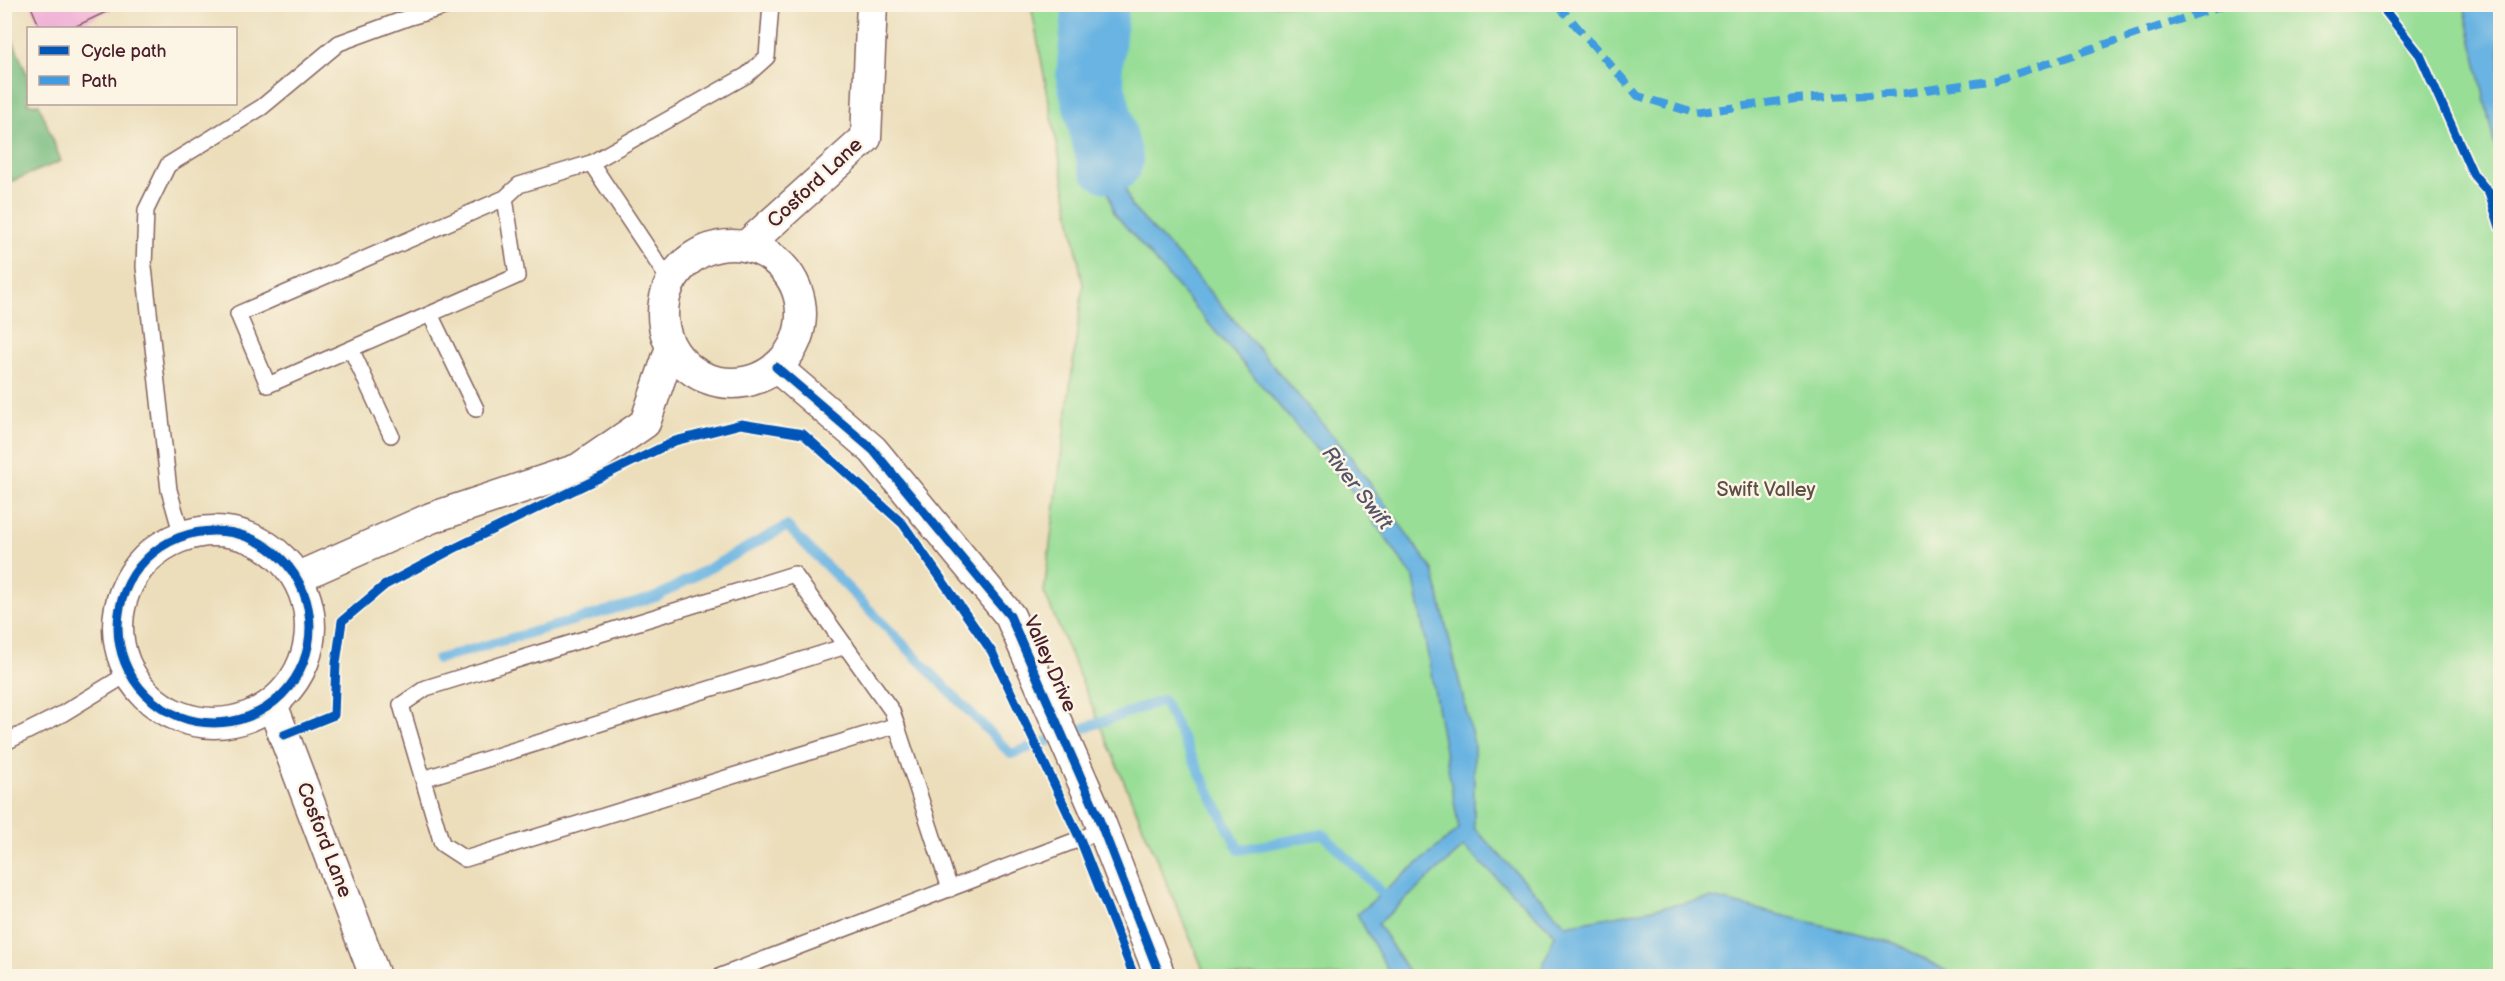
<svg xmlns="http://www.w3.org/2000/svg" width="2505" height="981" viewBox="0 0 2505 981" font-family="'Balsamiq Sans',sans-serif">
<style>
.green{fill:#99de97;stroke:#727e61;stroke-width:1.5}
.forest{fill:#7abd80;stroke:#626e56;stroke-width:1.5}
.water{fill:#69b4e2;stroke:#5a6a86;stroke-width:1.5}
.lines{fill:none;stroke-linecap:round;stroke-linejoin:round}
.stream{stroke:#69b4e2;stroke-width:10}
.river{stroke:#69b4e2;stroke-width:66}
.building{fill:#efabd4}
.lane-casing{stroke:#83625d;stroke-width:18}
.street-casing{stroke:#83625d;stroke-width:33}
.lane{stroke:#fff;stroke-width:15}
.street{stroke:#fff;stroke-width:30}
.quiet{stroke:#409be1;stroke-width:8;stroke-dasharray:15 8;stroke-linecap:butt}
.cycleway-casing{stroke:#fcf5e5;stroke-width:13}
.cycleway{stroke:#0057b8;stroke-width:9}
.labels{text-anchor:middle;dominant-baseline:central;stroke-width:5;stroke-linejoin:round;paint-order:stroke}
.street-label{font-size:20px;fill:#4a1f2b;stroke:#fcf5e5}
.park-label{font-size:20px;fill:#5e4f46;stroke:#fcf5e5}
.water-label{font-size:21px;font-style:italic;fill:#55536b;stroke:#fcf5e5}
</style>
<rect width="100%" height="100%" fill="#fcf5e5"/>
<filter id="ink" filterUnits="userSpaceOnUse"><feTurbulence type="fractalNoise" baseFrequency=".0167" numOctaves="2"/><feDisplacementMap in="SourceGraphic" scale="12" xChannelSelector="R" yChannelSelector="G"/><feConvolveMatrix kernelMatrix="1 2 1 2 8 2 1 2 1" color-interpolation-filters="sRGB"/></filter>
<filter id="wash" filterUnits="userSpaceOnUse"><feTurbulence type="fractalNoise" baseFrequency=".008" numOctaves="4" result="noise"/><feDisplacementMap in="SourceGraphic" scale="24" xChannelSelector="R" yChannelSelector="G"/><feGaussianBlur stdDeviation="1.35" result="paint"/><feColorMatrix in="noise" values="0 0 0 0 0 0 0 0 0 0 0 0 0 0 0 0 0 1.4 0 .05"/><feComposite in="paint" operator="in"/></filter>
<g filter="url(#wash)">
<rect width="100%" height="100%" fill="#ecdebb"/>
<path class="green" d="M 1031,5 L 2500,5 L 2500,976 L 1206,976 L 1044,592 L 1083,285 Z"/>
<path class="forest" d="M 4,19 L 28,77 L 28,104 L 39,104 L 61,161 L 5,184 Z"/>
<path class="water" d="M 1071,5 L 1083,5 L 1078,38 L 1131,206 L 1192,271 L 1350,456 L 1433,570 L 1474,744 L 1474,828 L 1566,925 L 1712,898 L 1895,943 L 1955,976 L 1539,976 L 1555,934 L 1464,847 L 1378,924 L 1411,976 L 1391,976 L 1357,914 L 1459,829 L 1414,578 L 1352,491 L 1114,213 L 1066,37 Z
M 2464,5 L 2500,5 L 2500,170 Z"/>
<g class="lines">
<path class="stream" d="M 438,659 L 656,597 L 787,526 L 1011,754 L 1163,700 L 1239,850 L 1323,834 L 1389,900"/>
<path class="river" d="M 1096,4 L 1089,76 L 1110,160"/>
</g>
<g id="blocks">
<path class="building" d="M 30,4 L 123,4 L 72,28 L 40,28 Z"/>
</g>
</g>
<g filter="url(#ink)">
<use href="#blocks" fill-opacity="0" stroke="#83625d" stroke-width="1.5"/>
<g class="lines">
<defs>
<path id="lane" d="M 591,163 L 671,283
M 505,198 L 517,276 L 268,385 L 238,314 L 505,198 L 519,185 L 591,163 L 747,75 L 767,57 L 771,4
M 430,314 L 476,409
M 351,349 L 391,435
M 182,536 L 169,490 L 144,267 L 146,210 L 168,165 L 262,107 L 339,43 L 410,17 L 451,5
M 897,725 L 465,859 L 442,844 L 401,705 L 426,688 L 794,574 L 892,711 L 950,889
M 4,743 L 62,714 L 129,673
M 423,779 L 846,646
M 721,976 L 1103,830"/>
<path id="street" d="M663 314a69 69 0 1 1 138 0a69 69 0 1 1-138 0Z
M 746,246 L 866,138 L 872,4
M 776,367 L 873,450 L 1010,616 L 1097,814 L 1160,976
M118 627a96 96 0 1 1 192 0a96 96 0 1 1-192 0Z
M 298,577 L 431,518 L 578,469 L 645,423 L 671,347
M 272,704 L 375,976"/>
</defs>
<use href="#lane" class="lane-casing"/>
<use href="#street" class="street-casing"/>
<use href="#lane" class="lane"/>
<use href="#street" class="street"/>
<path class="quiet" d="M 1557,4 L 1638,96 L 1694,113 L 1795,99 L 1905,93 L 1997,80 L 2227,4"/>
<defs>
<path id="cycleway" d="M 2389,4 L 2386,12 L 2420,55 L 2473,174 L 2489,193 L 2500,227
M 776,367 L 873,450 L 1010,616 L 1097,814 L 1160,976
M118 627a96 96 0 1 1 192 0a96 96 0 1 1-192 0Z
M 284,735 L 334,715 L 336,663 L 342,621 L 385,585 L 453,549 L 675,441 L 741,424 L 803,434 L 903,524 L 992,652 L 1080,839 L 1134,976"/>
</defs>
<use href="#cycleway" class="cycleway-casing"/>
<use href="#cycleway" class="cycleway"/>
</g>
</g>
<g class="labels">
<g class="street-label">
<text transform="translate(815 183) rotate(-43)">Cosford Lane</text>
<text transform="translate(1050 664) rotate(66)">Valley Drive</text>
<text transform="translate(324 840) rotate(69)">Cosford Lane</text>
</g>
<g class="park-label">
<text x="1766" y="490">Swift Valley</text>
</g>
<g class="water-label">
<text transform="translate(1357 488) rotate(52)">River Swift</text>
</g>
</g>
<rect width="2505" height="981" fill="none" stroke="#fcf5e5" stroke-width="24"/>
<rect x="27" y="27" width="210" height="78" fill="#fcf5e5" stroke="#b59f9b" stroke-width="1.5"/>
<rect x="39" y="46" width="30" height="9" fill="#0057b8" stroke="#b59f9b" stroke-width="1.5"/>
<text x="81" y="57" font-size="18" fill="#4a1f2b">Cycle path</text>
<rect x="39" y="76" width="30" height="9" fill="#409be1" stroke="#b59f9b" stroke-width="1.5"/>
<text x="81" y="87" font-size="18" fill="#4a1f2b">Path</text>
</svg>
